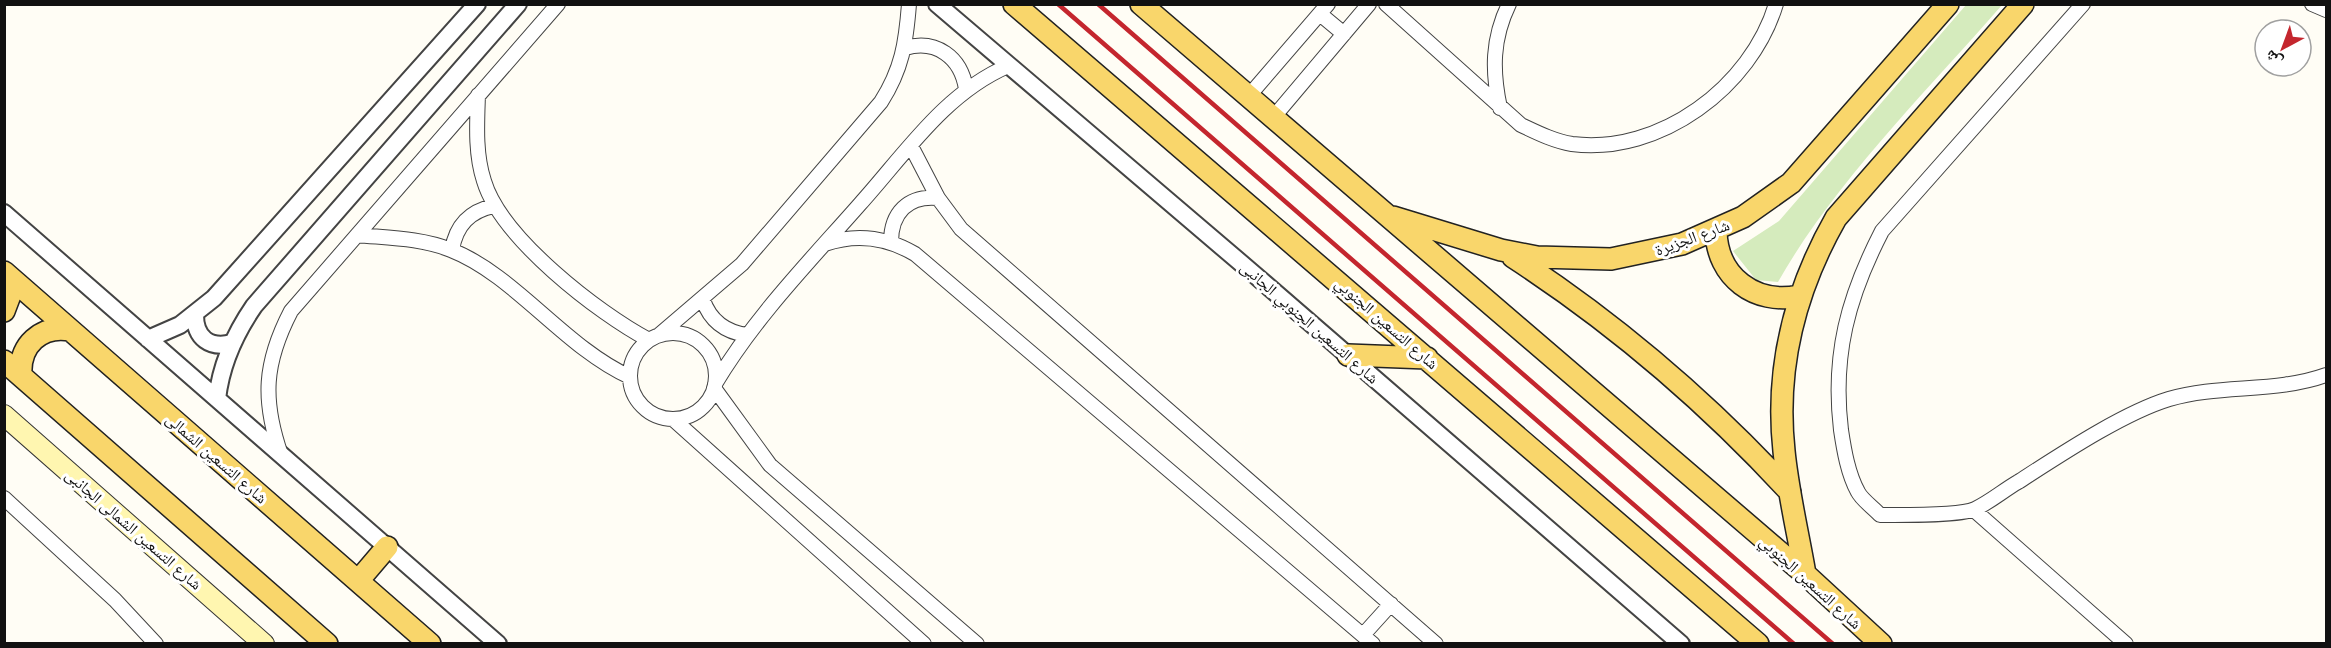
<svg xmlns="http://www.w3.org/2000/svg" width="2331" height="648" viewBox="0 0 2331 648" font-family="'Libre Baskerville','Noto Naskh Arabic',serif">
<style>
.green{fill:#d5ebbd}
.lines{fill:none;stroke-linecap:round;stroke-linejoin:round}
.minor-casing{stroke:#444;stroke-width:16}
.tertiary-casing{stroke:#444;stroke-width:20}
.secondary-casing{stroke:#333;stroke-width:22}
.primary-casing{stroke:#222;stroke-width:24}
.minor{stroke:#fff;stroke-width:14}
.tertiary{stroke:#fff;stroke-width:16}
.secondary{stroke:#fff6b0;stroke-width:20}
.primary{stroke:#f9d66b;stroke-width:21}
.rail{stroke:#c4262e;stroke-width:4.5}
.labels{text-anchor:middle;dominant-baseline:central;stroke-width:6;stroke-linejoin:round;paint-order:stroke}
.street-label{font-size:16px;fill:#111;stroke:#fff}
</style>
<rect width="100%" height="100%" fill="#fffdf5"/>
<path class="green" d="M 1966,5 L 2002,5 C 1927,91 1834,183 1778,282 L 1756,280 L 1733,251 L 1779,221 Z"/>
<g class="lines">
<defs>
<path id="minor" d="M 1386,4 L 1521,125 C 1538,133 1554,141 1572,144 C 1660,155 1751,87 1776,4
M 2083,4 L 1882,231 C 1848,297 1832,355 1841,430 C 1844,450 1848,474 1858,492 C 1862,500 1874,508 1880,515 C 1900,515 1960,516 1975,509 C 1990,502 2004,490 2018,482 C 2060,455 2123,413 2169,399 C 2220,384 2276,393 2326,375
M 2312,4 L 2326,10
M 1320,14 L 1344,34
M 905,48 C 936,39 961,57 966,89
M 478,95 C 477,123 475,154 484,181 C 501,238 598,313 649,340
M 1247,98 L 1328,4
M 1500,108 C 1492,71 1492,39 1509,4
M 1272,119 L 1369,4
M 911,146 L 938,198 L 961,229 L 1436,644
M 357,235 C 388,238 421,238 451,250 C 515,275 564,347 630,377
M 891,242 C 891,213 908,195 938,198
M 825,244 C 857,233 886,237 915,254 L 1373,644
M 452,250 C 456,225 470,211 494,206
M 703,300 C 710,320 725,332 747,335
M630 376a43 43 0 1 1 86 0a43 43 0 1 1-86 0Z
M 659,335 L 742,264 L 881,102 C 902,69 906,43 909,4
M 715,384 C 755,317 809,262 860,204 C 905,154 945,93 1008,66
M 714,388 L 770,465 L 977,644
M 673,419 L 924,644
M 281,455 C 262,400 264,363 291,311 L 558,4
M 4,498 L 115,600 L 156,644
M 1974,510 L 2126,644
M 1363,635 L 1391,604"/>
<path id="tertiary" d="M 937,4 L 1255,275 L 1681,644
M 4,213 L 498,644
M 195,315 C 195,338 210,349 232,343
M 148,339 L 180,325 L 214,298 L 477,4
M 217,399 C 221,364 234,335 254,306 L 518,4"/>
<path id="secondary" d="M 4,415 L 264,644"/>
<path id="primary" d="M 1014,4 L 1758,644
M 1141,4 L 1805,574 L 1881,644
M 1393,217 L 1501,250 L 1537,257 L 1611,259 L 1682,244 L 1743,217 L 1791,183 L 1948,4
M 1716,231 C 1717,277 1755,305 1799,296
M 1513,257 C 1616,324 1707,402 1790,492
M 4,272 L 430,644
M 4,311 L 15,282
M 1348,355 L 1427,358
M 4,361 L 327,644
M 21,375 C 19,345 41,325 70,330
M 1805,574 C 1798,533 1788,492 1784,451 C 1775,368 1795,290 1836,218 L 2023,4
M 358,581 L 387,547"/>
</defs>
<use href="#minor" class="minor-casing"/>
<use href="#tertiary" class="tertiary-casing"/>
<use href="#secondary" class="secondary-casing"/>
<use href="#primary" class="primary-casing"/>
<use href="#minor" class="minor"/>
<use href="#tertiary" class="tertiary"/>
<use href="#secondary" class="secondary"/>
<use href="#primary" class="primary"/>
<path class="rail" d="M 1058,4 L 1794,644
M 1098,4 L 1833,644"/>
</g>
<g class="labels">
<g class="street-label">
<text transform="translate(1692 237) rotate(-20)">شارع الجزيرة</text>
<text transform="translate(1310 322) rotate(41)">شارع التسعين الجنوبي الجانبى</text>
<text transform="translate(1387 323) rotate(41)">شارع التسعين الجنوبي</text>
<text transform="translate(217 458) rotate(41)">شارع التسعين الشمالى</text>
<text transform="translate(134 529) rotate(41)">شارع التسعين الشمالى الجانبى</text>
<text transform="translate(1811 582) rotate(42)">شارع التسعين الجنوبي</text>
</g>
</g>
<rect width="2331" height="648" fill="none" stroke="#111111" stroke-width="12"/>
<g transform="translate(2283 48) rotate(221)"><circle r="28" fill="#ffffff" stroke="#a0a0a0" stroke-width="1.5"/>
<path d="M0-4.5L10 22L0 15L-10 22Z" fill="#c4262e"/>
<text y="-9" font-size="16" font-weight="bold" text-anchor="middle" fill="#111111">ش</text>
</g>
</svg>
